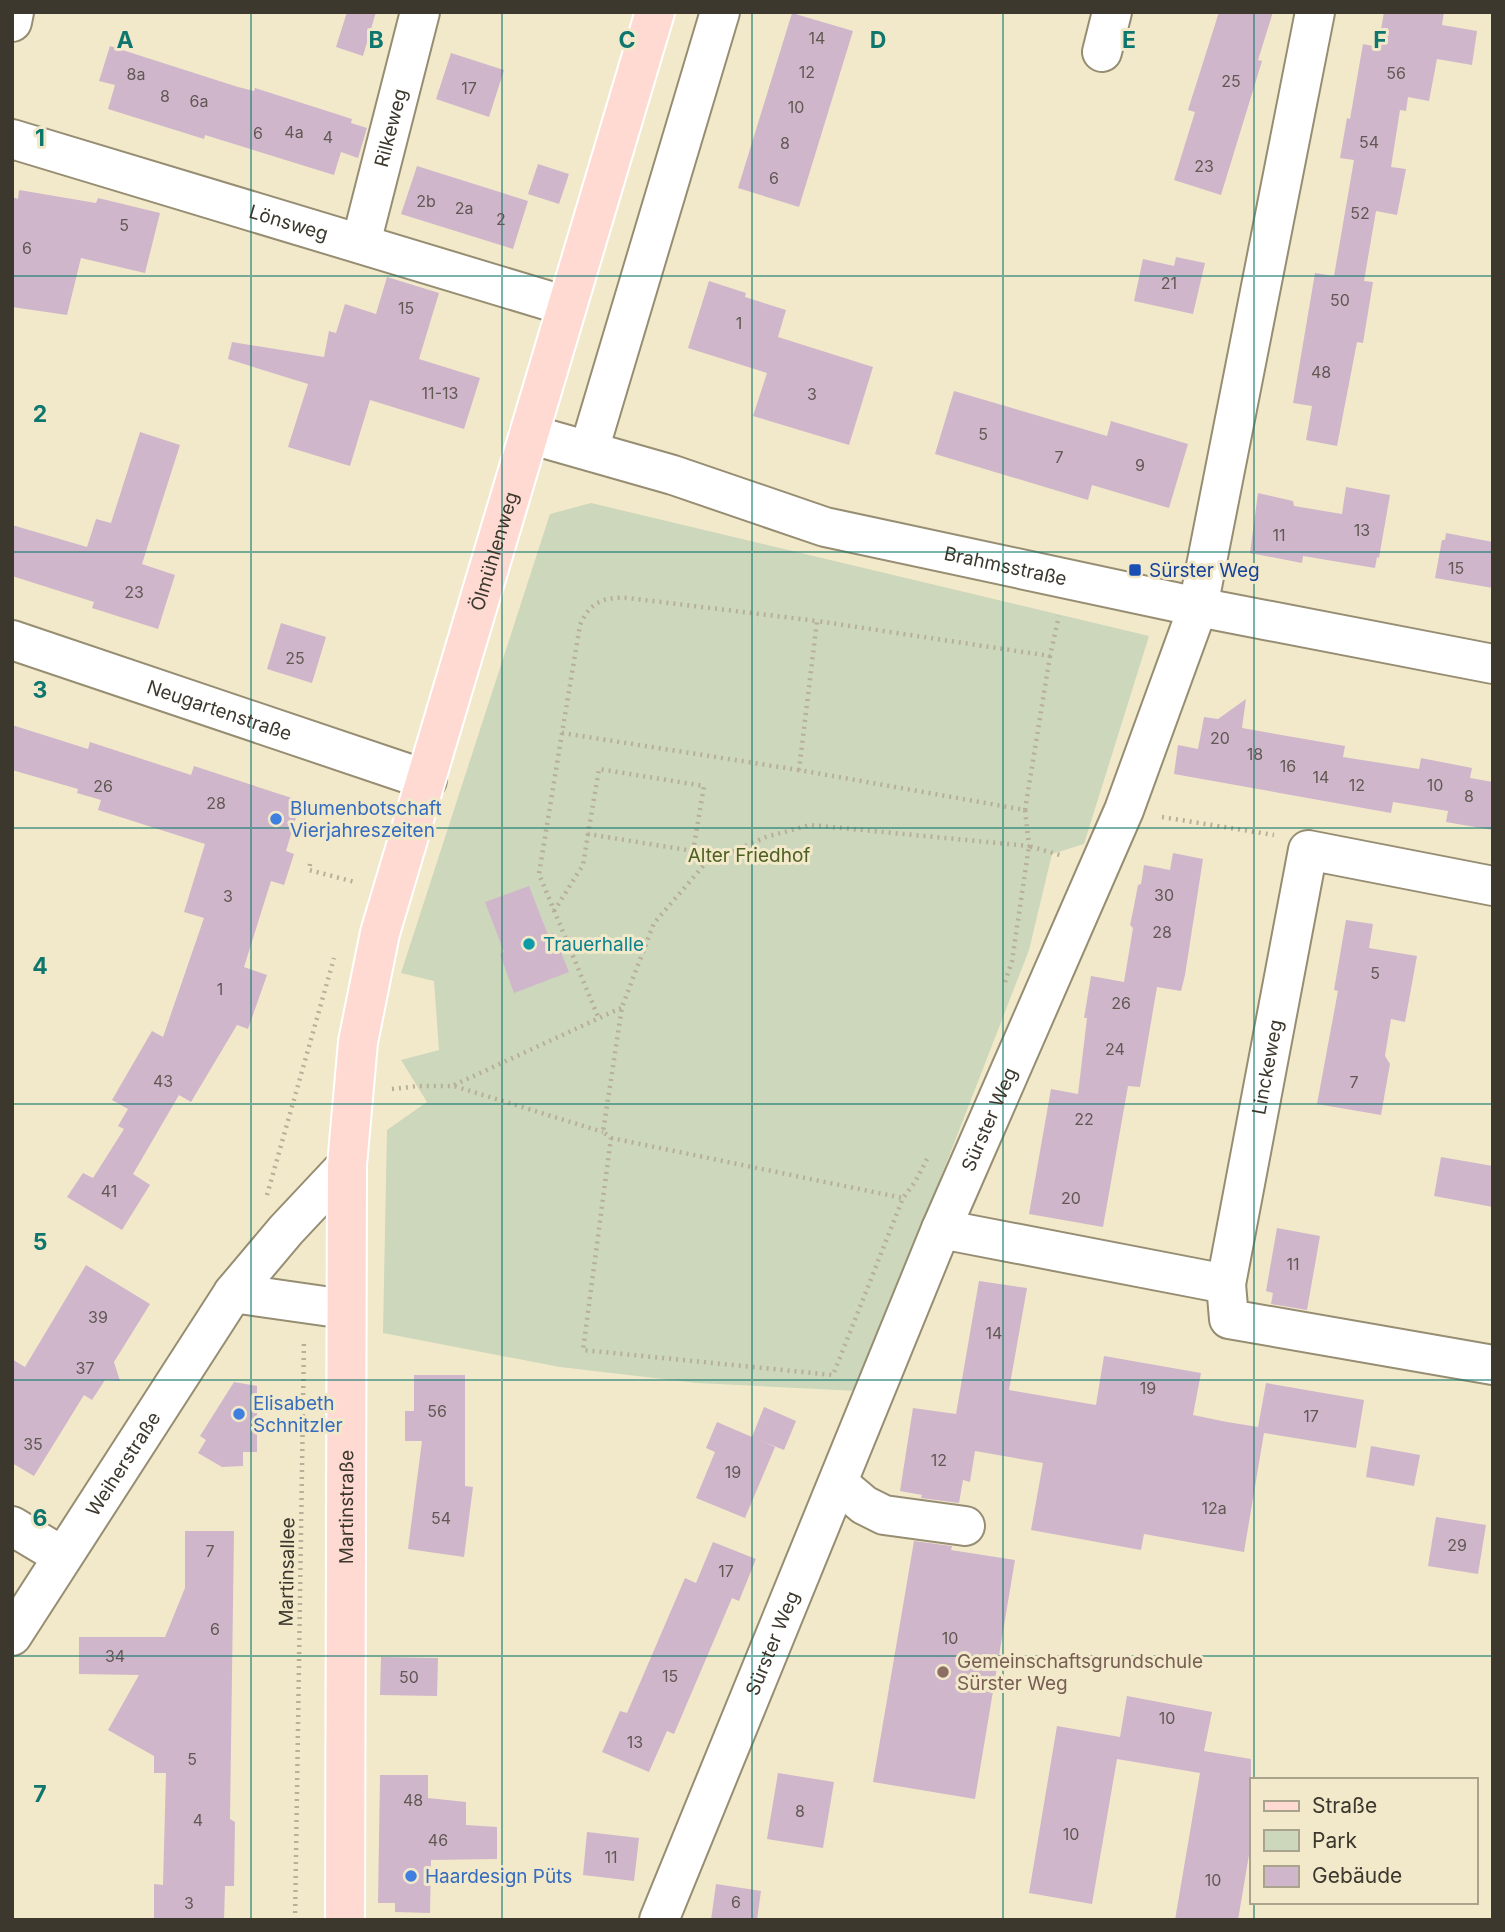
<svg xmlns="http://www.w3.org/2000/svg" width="1505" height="1932" viewBox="0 0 1505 1932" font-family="Inter,sans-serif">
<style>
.green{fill:#ccd7bb}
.building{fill:#cfb6ca}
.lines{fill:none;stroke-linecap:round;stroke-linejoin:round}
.minor-casing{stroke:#968d72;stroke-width:42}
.major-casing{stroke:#fff;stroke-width:42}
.path{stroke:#b7af98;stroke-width:4.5;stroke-dasharray:2 5;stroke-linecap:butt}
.minor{stroke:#fff;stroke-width:38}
.major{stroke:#fedad3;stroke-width:38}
.grid{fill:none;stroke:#0f766e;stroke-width:2;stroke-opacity:0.55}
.transit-dot{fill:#1a4fb4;stroke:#f2e9cb;stroke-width:2.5}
.shop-dot{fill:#3f7fe0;stroke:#f2e9cb;stroke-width:2.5}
.culture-dot{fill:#0f9aa8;stroke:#f2e9cb;stroke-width:2.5}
.education-dot{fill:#8d6e63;stroke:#f2e9cb;stroke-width:2.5}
.labels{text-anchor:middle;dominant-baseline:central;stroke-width:6;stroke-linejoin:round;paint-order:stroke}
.number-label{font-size:16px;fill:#615854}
.street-label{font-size:19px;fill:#3c382d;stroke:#f2e9cb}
.transit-label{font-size:19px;fill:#164399;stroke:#f2e9cb;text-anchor:start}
.shop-label{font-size:19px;fill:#366cbe;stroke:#f2e9cb;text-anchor:start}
.park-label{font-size:19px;fill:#4d6022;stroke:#f2e9cb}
.culture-label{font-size:19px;fill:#0d838f;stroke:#f2e9cb;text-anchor:start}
.education-label{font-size:19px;fill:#785e54;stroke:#f2e9cb;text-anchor:start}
.grid-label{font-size:23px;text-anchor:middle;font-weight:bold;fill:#0f766e;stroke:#f2e9cb;stroke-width:6;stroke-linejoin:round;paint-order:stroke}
</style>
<rect width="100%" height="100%" fill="#f2e9cb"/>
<path class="green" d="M 591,503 L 1149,636 L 1084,844 L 1052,854 L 1029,950 L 858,1391 L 697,1383 L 560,1367 L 383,1333 L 387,1130 L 427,1102 L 401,1060 L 439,1050 L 434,981 L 401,973 L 550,514 Z"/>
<path class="building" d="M 347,12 L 376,12 L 363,56 L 336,47 Z
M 1219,12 L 1273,12 L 1258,60 L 1262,61 L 1221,195 L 1174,180 L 1195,112 L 1188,110 Z
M 1384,12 L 1444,12 L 1442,25 L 1477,31 L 1472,65 L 1437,59 L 1429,101 L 1408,97 L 1406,111 L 1400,110 L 1391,167 L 1406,169 L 1397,215 L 1376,211 L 1364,281 L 1373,282 L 1363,343 L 1357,342 L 1337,446 L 1306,440 L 1312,406 L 1293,403 L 1315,273 L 1334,276 L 1354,160 L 1340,158 L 1347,118 L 1350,119 L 1363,44 L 1378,47 Z
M 792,13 L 853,31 L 799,207 L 738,188 Z
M 110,46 L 238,87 L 254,91 L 255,88 L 352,119 L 351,123 L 367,128 L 358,158 L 341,152 L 334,175 L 205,135 L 204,139 L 108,109 L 115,85 L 99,81 Z
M 451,53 L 504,70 L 489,117 L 436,99 Z
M 538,164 L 569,174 L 559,204 L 528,194 Z
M 417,166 L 528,201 L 513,249 L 401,214 Z
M 19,190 L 96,203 L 98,198 L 160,213 L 145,273 L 81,258 L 67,315 L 12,307 L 12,197 L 18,199 Z
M 1176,257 L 1205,263 L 1193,314 L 1134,301 L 1143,259 L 1174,266 Z
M 387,277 L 439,293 L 419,359 L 480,378 L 464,429 L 370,400 L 350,466 L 288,447 L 308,384 L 228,359 L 232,342 L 324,357 L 329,331 L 336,333 L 345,304 L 376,314 Z
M 709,281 L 746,293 L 745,297 L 786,310 L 778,337 L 873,367 L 849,445 L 753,416 L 767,373 L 688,348 Z
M 954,391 L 1107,436 L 1111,421 L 1188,444 L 1169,508 L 1092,485 L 1088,500 L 935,454 Z
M 140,432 L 180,445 L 142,564 L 175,575 L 158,629 L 92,608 L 94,602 L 12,576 L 12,525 L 87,547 L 96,519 L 111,523 Z
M 1346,487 L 1390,495 L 1379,558 L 1377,557 L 1375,568 L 1303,556 L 1302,563 L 1250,553 L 1258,493 L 1293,501 L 1294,506 L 1342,514 Z
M 1446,533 L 1493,542 L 1493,588 L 1435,578 L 1442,540 L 1445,540 Z
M 281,623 L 326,637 L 312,683 L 267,669 Z
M 1246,699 L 1242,728 L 1345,746 L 1343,757 L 1419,769 L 1421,758 L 1472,768 L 1470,778 L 1493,782 L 1493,830 L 1446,822 L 1448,811 L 1393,802 L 1391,813 L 1174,774 L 1178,745 L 1198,749 L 1204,717 L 1218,719 Z
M 12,725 L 88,749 L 90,742 L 191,775 L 194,766 L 301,801 L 286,851 L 294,854 L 284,885 L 271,881 L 244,967 L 267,975 L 248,1029 L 237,1025 L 191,1102 L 179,1095 L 133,1174 L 150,1185 L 122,1230 L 67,1197 L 83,1173 L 93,1178 L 124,1129 L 118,1126 L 128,1109 L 112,1100 L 152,1031 L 163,1037 L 204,918 L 184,912 L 205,844 L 98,810 L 101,800 L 77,793 L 78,789 L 12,770 Z
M 1173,853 L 1203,859 L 1185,975 L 1181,991 L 1157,987 L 1140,1087 L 1128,1086 L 1103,1227 L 1029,1214 L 1051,1089 L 1078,1094 L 1087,1018 L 1084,1018 L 1091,976 L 1124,982 L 1133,928 L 1130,925 L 1134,906 L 1138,885 L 1141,884 L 1144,865 L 1170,870 Z
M 529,886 L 548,935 L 553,933 L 569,972 L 514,993 L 500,954 L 504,952 L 485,902 Z
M 1346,920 L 1373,924 L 1369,948 L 1417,956 L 1405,1022 L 1391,1019 L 1385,1056 L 1390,1064 L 1381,1115 L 1317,1104 L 1338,991 L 1334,990 Z
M 1441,1157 L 1493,1166 L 1493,1207 L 1434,1196 Z
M 1277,1228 L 1320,1236 L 1307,1310 L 1271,1304 L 1273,1293 L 1266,1291 Z
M 86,1265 L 150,1304 L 114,1362 L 120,1381 L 105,1380 L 92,1400 L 84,1395 L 34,1476 L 12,1463 L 12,1359 L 25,1367 Z
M 979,1281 L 1027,1288 L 1009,1390 L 1096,1405 L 1104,1356 L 1201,1373 L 1193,1415 L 1227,1422 L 1258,1427 L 1266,1383 L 1364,1400 L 1356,1448 L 1264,1433 L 1244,1552 L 1144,1534 L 1141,1550 L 1031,1530 L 1043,1463 L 975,1451 L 970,1482 L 963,1480 L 959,1503 L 921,1498 L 922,1495 L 900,1491 L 913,1408 L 956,1414 Z
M 414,1375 L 465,1375 L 465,1486 L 473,1487 L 464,1557 L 408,1549 L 422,1441 L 405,1441 L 405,1411 L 414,1411 Z
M 234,1382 L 257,1386 L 257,1452 L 243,1452 L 243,1466 L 222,1467 L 198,1453 L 206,1440 L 200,1436 Z
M 764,1407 L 796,1421 L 784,1450 L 759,1440 L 775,1447 L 745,1518 L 696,1498 L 715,1452 L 706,1448 L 717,1422 L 752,1437 Z
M 1371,1446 L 1420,1455 L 1414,1486 L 1366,1477 Z
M 1436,1517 L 1486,1525 L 1478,1574 L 1428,1566 Z
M 185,1531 L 234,1531 L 230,1819 L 235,1822 L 234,1886 L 225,1886 L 224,1920 L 154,1920 L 154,1884 L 163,1885 L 166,1773 L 154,1773 L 154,1756 L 108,1730 L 139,1675 L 79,1674 L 79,1637 L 165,1637 L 185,1588 Z
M 914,1541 L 952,1546 L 951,1550 L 1015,1560 L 975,1799 L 873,1782 Z
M 713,1542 L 756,1559 L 739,1601 L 732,1598 L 674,1734 L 667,1731 L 649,1772 L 602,1752 L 620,1711 L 627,1713 L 685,1578 L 696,1583 Z
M 381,1657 L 438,1658 L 437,1696 L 380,1695 Z
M 1127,1696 L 1212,1712 L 1204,1751 L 1251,1759 L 1251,1843 L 1238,1920 L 1175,1920 L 1200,1773 L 1117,1759 L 1092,1904 L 1029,1893 L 1057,1726 L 1120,1737 Z
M 778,1773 L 834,1782 L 823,1848 L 767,1839 Z
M 380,1775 L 428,1775 L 428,1798 L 466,1802 L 466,1825 L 497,1827 L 497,1859 L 431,1860 L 430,1913 L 395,1912 L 395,1903 L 378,1903 Z
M 587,1832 L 639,1838 L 634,1881 L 583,1875 Z
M 716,1884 L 761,1891 L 757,1920 L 711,1920 Z"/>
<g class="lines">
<defs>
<g id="minor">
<path d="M 12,22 L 14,12"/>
<path d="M 1102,52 L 1112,12"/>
<path id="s1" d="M 12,139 L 566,306"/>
<path id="s2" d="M 361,243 L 420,12"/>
<path id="s3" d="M 529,434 L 673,475 L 825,527 L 1198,607 L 1493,664"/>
<path d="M 589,450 L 720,12"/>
<path id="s4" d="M 12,640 L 427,780"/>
<path id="s5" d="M 941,1229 L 1226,1284 L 1308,850 L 1493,886"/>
<path d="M 1226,1284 L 1229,1319 L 1493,1365"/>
<path d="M 233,1293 L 345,1309"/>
<path d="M 838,1483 L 864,1505 L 884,1515 L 965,1526"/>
<path d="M 12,1526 L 62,1556"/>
<path id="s6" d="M 12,1636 L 233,1293 L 286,1230 L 347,1165"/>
<path id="s7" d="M 659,1920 L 941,1229 L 1124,810 L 1198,607 L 1315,12"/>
</g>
<g id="major">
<path id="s8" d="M 345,1920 L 347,1165 L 358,1042 L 380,933 L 655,12"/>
</g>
</defs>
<use href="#minor" class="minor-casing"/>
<use href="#major" class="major-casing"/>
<path class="path" d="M 1050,656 L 1025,810 L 799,770 L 817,621 L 1050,656 L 1059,616
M 562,733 L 539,874 L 599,1019
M 799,770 L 562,733 L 580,625 C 589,603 604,596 628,598 L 817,621
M 1162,817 L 1274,835
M 693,851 L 588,834 L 599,769 L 704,786 L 693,851 L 705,864
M 310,864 L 309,870 L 355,882
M 554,911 L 583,865 L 588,834
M 1005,982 L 1012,961 L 1029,846 L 1063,856
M 454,1085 L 621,1008
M 392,1089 L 418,1086 L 454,1086 L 603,1132
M 611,1138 L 903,1198
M 927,1159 L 915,1182 L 903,1198 L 833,1375 L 583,1350 L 611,1138 L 603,1132 L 622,1007 L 654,923 L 705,864 L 766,837 L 810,825 L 1029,846 L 1025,810
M 267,1195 L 334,958
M 295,1920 L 304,1340"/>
<use href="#minor" class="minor"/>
<use href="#major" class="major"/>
</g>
<path class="grid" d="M 251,12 L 251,1920M 502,12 L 502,1920M 752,12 L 752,1920M 1003,12 L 1003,1920M 1254,12 L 1254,1780M 12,276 L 1493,276M 12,552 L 1493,552M 12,828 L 1493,828M 12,1104 L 1493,1104M 12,1380 L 1493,1380M 12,1656 L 1493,1656M 1254,1902 L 1254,1920"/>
<rect class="transit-dot" x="1128" y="563" width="14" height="14" rx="3.5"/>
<g class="shop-dot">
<circle cx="276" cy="819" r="7"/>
<circle cx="239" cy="1414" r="7"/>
<circle cx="411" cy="1876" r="7"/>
</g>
<circle class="culture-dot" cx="529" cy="944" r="7"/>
<circle class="education-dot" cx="943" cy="1672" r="7"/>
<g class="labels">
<g class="number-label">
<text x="817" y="38">14</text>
<text x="807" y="72">12</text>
<text x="1396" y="73">56</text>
<text x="136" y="74">8a</text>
<text x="1231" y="81">25</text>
<text x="469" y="88">17</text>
<text x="165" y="96">8</text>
<text x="199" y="101">6a</text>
<text x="796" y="107">10</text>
<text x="294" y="132">4a</text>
<text x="258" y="133">6</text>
<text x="328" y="137">4</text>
<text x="1369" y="142">54</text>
<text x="785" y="143">8</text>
<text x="1204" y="166">23</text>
<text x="774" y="178">6</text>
<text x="426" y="201">2b</text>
<text x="464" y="208">2a</text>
<text x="1360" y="213">52</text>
<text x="501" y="219">2</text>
<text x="124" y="225">5</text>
<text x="27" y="248">6</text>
<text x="1169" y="283">21</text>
<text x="1340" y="300">50</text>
<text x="406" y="308">15</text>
<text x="739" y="323">1</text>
<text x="1321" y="372">48</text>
<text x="440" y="393">11-13</text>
<text x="812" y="394">3</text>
<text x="983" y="434">5</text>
<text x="1059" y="457">7</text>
<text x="1140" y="465">9</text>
<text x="1362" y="530">13</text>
<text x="1279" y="535">11</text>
<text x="1456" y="568">15</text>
<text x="134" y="592">23</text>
<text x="295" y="658">25</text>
<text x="1220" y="738">20</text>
<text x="1255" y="754">18</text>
<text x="1288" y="766">16</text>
<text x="1321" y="777">14</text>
<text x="1357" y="785">12</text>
<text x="1435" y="785">10</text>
<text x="103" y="786">26</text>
<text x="1469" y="796">8</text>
<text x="216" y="803">28</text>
<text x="1164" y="895">30</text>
<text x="228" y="896">3</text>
<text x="1162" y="932">28</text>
<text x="1375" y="973">5</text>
<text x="220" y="989">1</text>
<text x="1121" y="1003">26</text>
<text x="1115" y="1049">24</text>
<text x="163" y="1081">43</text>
<text x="1354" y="1082">7</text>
<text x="1084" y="1119">22</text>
<text x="109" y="1191">41</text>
<text x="1071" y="1198">20</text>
<text x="1293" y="1264">11</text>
<text x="98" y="1317">39</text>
<text x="994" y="1333">14</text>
<text x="85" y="1368">37</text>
<text x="1148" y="1388">19</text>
<text x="437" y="1411">56</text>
<text x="1311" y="1416">17</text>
<text x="33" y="1444">35</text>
<text x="939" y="1460">12</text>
<text x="733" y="1472">19</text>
<text x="1214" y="1508">12a</text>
<text x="441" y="1518">54</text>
<text x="1457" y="1545">29</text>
<text x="210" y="1551">7</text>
<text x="726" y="1571">17</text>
<text x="215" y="1629">6</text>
<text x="950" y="1638">10</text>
<text x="115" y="1656">34</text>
<text x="670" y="1676">15</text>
<text x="409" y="1677">50</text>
<text x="1167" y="1718">10</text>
<text x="635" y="1742">13</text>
<text x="192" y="1759">5</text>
<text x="413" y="1800">48</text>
<text x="800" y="1811">8</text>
<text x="198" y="1820">4</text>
<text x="1071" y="1834">10</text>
<text x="438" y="1840">46</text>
<text x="611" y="1857">11</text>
<text x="1213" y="1880">10</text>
<text x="736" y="1902">6</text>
<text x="189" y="1903">3</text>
</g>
<g class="street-label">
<text stroke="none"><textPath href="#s2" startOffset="119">Rilkeweg</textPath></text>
<text stroke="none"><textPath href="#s1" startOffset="289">Lönsweg</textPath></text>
<text stroke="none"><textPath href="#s8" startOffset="1388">Ölmühlenweg</textPath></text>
<text stroke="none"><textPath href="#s3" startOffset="495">Brahmsstraße</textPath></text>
<text stroke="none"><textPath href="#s4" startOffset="219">Neugartenstraße</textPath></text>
<text stroke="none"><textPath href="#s5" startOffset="511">Linckeweg</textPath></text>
<text stroke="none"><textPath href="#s7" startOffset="866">Sürster Weg</textPath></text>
<text stroke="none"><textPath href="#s6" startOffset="205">Weiherstraße</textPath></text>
<text stroke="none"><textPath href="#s8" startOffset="413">Martinstraße</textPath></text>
<text transform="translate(287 1572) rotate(-89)">Martinsallee</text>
<text stroke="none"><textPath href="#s7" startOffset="299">Sürster Weg</textPath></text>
</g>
<g class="transit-label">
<text x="1149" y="570">Sürster Weg</text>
</g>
<g class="shop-label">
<text x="290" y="808">Blumenbotschaft<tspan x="290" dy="22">Vierjahreszeiten</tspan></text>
<text x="253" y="1403">Elisabeth<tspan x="253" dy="22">Schnitzler</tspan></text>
<text x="425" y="1876">Haardesign Püts</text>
</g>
<g class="park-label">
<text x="749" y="855">Alter Friedhof</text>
</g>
<g class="culture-label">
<text x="543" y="944">Trauerhalle</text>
</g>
<g class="education-label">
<text x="957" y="1661">Gemeinschaftsgrundschule<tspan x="957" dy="22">Sürster Weg</tspan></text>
</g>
</g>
<g class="grid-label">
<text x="125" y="48">A</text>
<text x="376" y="48">B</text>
<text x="627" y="48">C</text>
<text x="878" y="48">D</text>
<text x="1129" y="48">E</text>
<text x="1380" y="48">F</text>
<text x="40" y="146">1</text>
<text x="40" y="422">2</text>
<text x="40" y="698">3</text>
<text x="40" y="974">4</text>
<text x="40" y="1250">5</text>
<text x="40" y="1526">6</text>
<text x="40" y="1802">7</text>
</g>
<rect width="1505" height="1932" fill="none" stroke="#3c382d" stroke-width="28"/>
<rect x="1250" y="1778" width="228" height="126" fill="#f2e9cb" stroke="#a9a28c" stroke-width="2"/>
<rect x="1264" y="1801" width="35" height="10" fill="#fedad3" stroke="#a9a28c" stroke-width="2"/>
<text x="1312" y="1813" font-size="21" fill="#3c382d">Straße</text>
<rect x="1264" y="1830" width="35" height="21" fill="#ccd7bb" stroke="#a9a28c" stroke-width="2"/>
<text x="1312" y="1848" font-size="21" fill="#3c382d">Park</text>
<rect x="1264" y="1866" width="35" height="21" fill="#cfb6ca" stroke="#a9a28c" stroke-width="2"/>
<text x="1312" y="1883" font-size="21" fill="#3c382d">Gebäude</text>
</svg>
